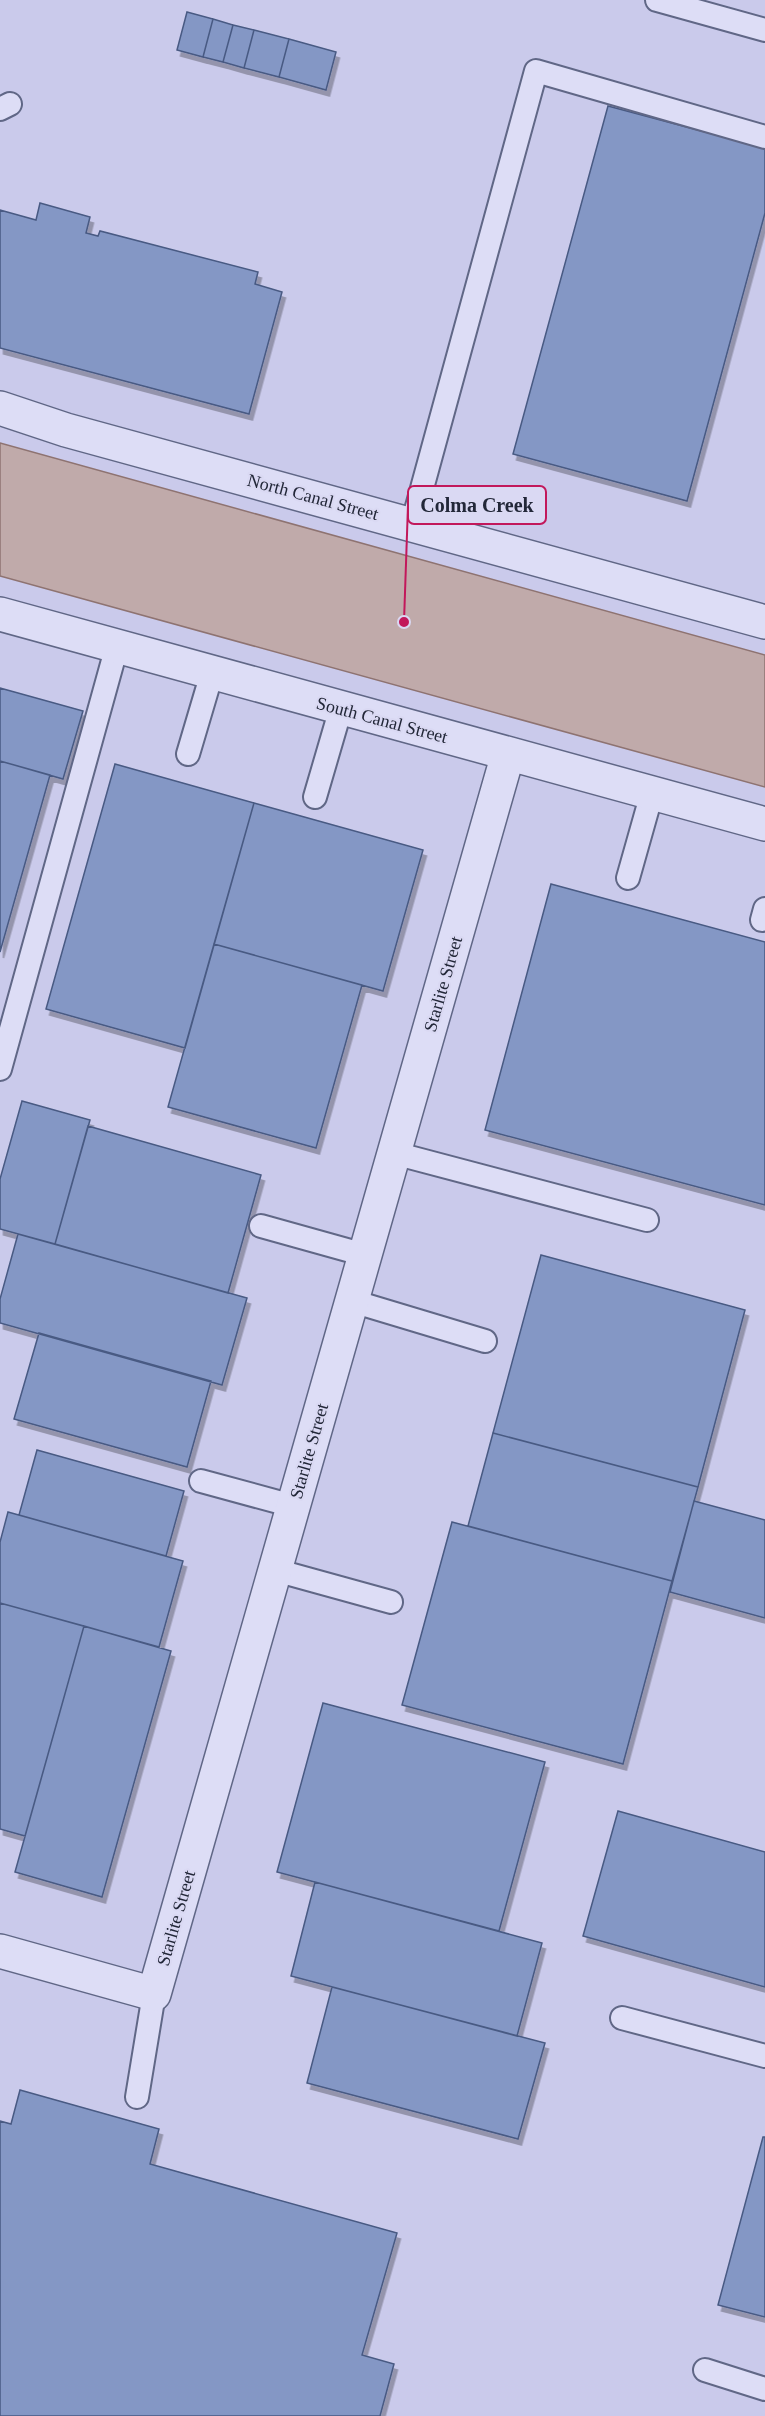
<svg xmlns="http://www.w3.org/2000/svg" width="765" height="2416" viewBox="0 0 765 2416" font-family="Georgia,serif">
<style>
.water{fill:#c0aaaa;stroke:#8e7371;stroke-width:1.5}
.building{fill:#8497c5;stroke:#485a83;stroke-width:1.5;filter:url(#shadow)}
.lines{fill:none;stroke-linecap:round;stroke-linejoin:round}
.service-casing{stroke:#606786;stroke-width:26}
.minor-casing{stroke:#606786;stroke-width:36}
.service{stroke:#ddddf6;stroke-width:22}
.minor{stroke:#ddddf6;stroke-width:33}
.labels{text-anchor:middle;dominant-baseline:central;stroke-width:4.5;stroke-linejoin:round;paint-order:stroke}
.street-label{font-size:18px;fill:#222738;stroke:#dad9f3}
.leader{fill:none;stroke:#c2185b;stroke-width:2}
.callout-dot{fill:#c2185b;stroke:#dad9f3;stroke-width:2}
.callout{fill:#dad9f3;stroke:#c2185b;stroke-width:2}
.callout-label{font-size:20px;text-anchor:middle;font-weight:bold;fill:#222738}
</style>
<defs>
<filter id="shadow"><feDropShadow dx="3.5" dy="6" stdDeviation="0" flood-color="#0004"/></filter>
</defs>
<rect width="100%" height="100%" fill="#cacaeb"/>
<path class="water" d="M 0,443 L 765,655 L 765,787 L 0,576 Z"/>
<path class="building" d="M 187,12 L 213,19 L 203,57 L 177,50 Z
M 213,19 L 233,25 L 223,62 L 203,57 Z
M 233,25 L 254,30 L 244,68 L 223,62 Z
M 254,30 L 289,39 L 279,77 L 244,68 Z
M 289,39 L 336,52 L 326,90 L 279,77 Z
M 608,106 L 765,148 L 765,213 L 687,501 L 513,454 Z
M 40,203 L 90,217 L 86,233 L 98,236 L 100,231 L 258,272 L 255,284 L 282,292 L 249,414 L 0,348 L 0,210 L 36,220 Z
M 0,688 L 83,711 L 63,779 L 0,761 Z
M 0,761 L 50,775 L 0,952 Z
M 115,764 L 254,803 L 185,1048 L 46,1009 Z
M 254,803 L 423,850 L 383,991 L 214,944 Z
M 551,884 L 765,942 L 765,1205 L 485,1130 Z
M 214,944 L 362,985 L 316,1148 L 168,1107 Z
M 22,1101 L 90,1120 L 55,1244 L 0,1229 L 0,1179 Z
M 88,1126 L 261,1175 L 228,1293 L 55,1244 Z
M 18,1234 L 247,1298 L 222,1385 L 0,1323 L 0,1299 Z
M 541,1255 L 745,1310 L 698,1487 L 493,1433 Z
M 39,1333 L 211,1381 L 187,1467 L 14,1419 Z
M 493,1433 L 698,1487 L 672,1581 L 468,1526 Z
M 37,1450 L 184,1491 L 166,1556 L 19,1515 Z
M 694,1501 L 765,1520 L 765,1618 L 670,1592 Z
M 8,1512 L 183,1561 L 159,1647 L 0,1603 L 0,1542 Z
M 452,1522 L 672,1581 L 623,1764 L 402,1705 Z
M 0,1603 L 84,1626 L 25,1836 L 0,1829 Z
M 84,1626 L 171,1651 L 102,1897 L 15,1872 Z
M 323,1703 L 545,1762 L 499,1931 L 277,1872 Z
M 618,1811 L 765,1852 L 765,1987 L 583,1936 Z
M 315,1882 L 542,1943 L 517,2036 L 291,1976 Z
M 332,1987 L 545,2043 L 518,2139 L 307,2083 Z
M 20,2090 L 159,2129 L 150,2164 L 397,2233 L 362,2355 L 394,2364 L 380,2416 L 0,2416 L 0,2121 L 11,2124 Z
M 763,2137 L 765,2137 L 765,2317 L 718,2305 Z"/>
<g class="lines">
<defs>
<path id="service" d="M 657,0 L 765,30
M 0,109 L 10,104
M 412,525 L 536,71 L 765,137
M 188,754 L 212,673
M 315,797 L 341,708
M 628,878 L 652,793
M 762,920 L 765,909
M 0,1069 L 117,646
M 394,1153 L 647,1220
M 261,1226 L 365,1255
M 352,1301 L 485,1341
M 201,1481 L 293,1506
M 275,1570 L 391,1602
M 622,2018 L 765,2056
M 137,2097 L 154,1994
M 705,2370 L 765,2389"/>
<path id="minor" d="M 0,408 L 66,430 L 765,622
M 0,614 L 765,824
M 0,1951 L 154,1994 L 508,754"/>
</defs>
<use href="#service" class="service-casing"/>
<use href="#minor" class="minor-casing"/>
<use href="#service" class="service"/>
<use href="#minor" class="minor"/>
</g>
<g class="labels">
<g class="street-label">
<text transform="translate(313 497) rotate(15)">North Canal Street</text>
<text transform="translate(382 720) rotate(15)">South Canal Street</text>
<text transform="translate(443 984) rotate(-74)">Starlite Street</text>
<text transform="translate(309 1451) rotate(-74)">Starlite Street</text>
<text transform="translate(176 1918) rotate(-74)">Starlite Street</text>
</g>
</g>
<path class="leader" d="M404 622L408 505"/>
<circle class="callout-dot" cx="404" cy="622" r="6"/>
<rect class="callout" x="408" y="486" width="138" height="38" rx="6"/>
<g class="callout-label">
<text x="477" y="512">Colma Creek</text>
</g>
</svg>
